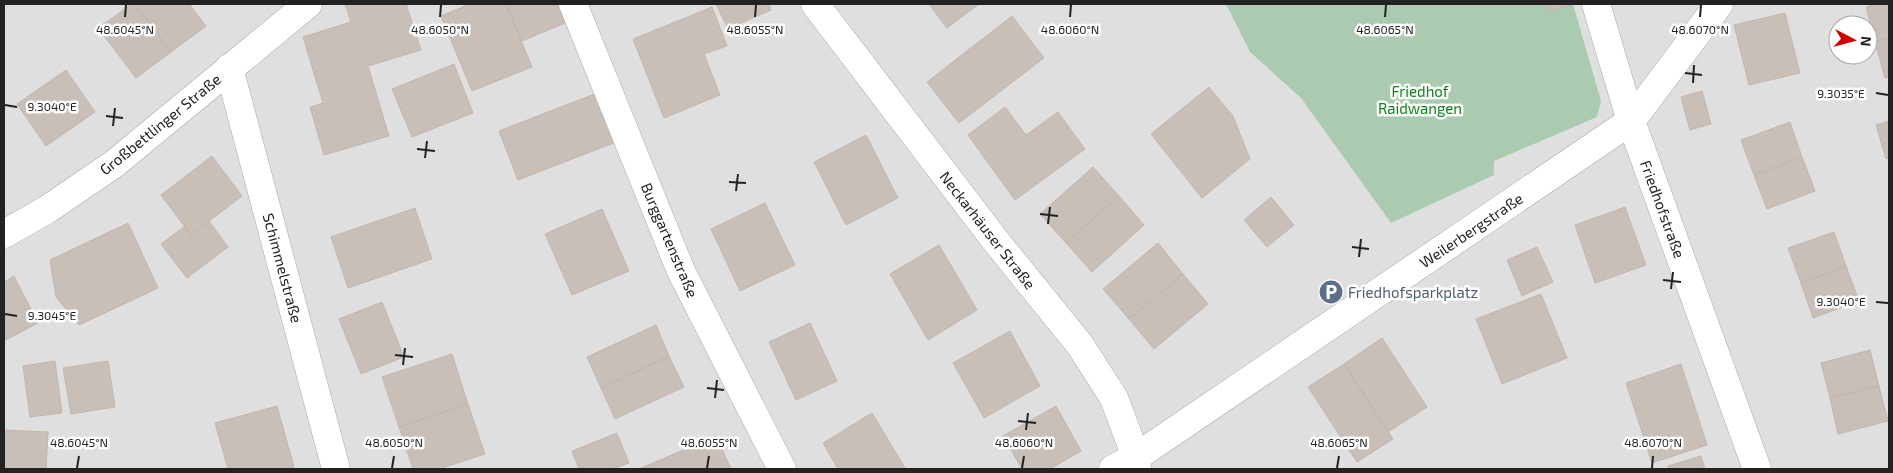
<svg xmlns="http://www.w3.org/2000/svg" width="1893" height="473" viewBox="0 0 1893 473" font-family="'Exo 2',sans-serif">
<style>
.residential{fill:#e0dfdf;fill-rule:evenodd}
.cemetery{fill:#aacbaf}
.building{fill:#c7bfb8;stroke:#c4b6ab}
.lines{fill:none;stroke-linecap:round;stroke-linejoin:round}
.minor-casing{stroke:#a9a9a9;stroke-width:29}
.tertiary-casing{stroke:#a9a9a9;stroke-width:29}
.minor{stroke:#fff;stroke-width:28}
.tertiary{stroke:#fff;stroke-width:28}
.ticks{fill:none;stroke:#222;stroke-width:2}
.labels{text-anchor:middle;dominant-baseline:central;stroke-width:5;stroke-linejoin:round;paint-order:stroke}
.park-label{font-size:15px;fill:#0c8416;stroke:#fff}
.street-label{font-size:15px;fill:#222;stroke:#fff}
.service-label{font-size:15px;fill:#4e5e75;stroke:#fff;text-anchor:start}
.ticks-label{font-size:12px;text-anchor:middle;fill:#222;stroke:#fff;stroke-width:5;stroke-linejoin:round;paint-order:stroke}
</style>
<rect width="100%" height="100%" fill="#f2efe9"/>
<path class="residential" d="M 4,4 L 1889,4 L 1889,469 L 4,469 ZM 1838,25 L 1868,25 L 1868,55 L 1838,55 Z"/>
<path class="cemetery" d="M 1226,4 L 1573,4 L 1601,101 L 1597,117 L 1494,161 L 1494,175 L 1391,223 L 1301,98 L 1250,52 Z"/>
<path class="building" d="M 132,4 L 135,4 L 171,52 L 136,78 L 98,28 Z
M 135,4 L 189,4 L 206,26 L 171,52 Z
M 345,4 L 406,4 L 421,50 L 368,66 L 389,136 L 324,155 L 310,107 L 323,103 L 303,37 L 351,22 Z
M 470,4 L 506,4 L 532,67 L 472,91 L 441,16 Z
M 506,4 L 557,4 L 565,23 L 522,41 Z
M 716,4 L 769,4 L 771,10 L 728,29 Z
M 929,4 L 979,4 L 947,28 Z
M 1548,4 L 1571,4 L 1571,5 L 1550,11 Z
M 1876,4 L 1889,4 L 1889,38 L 1875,42 L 1866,7 Z
M 712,7 L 727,46 L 704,54 L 720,95 L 664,118 L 633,39 Z
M 1785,13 L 1800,73 L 1749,85 L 1734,25 Z
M 1012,16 L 1044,58 L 959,123 L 927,82 Z
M 1889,38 L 1889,77 L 1885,78 L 1875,42 Z
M 454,64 L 473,113 L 412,137 L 392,89 Z
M 66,70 L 95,112 L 46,146 L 17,104 Z
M 1209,87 L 1233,116 L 1250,159 L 1202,198 L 1151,134 Z
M 1702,91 L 1711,124 L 1690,130 L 1681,97 Z
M 597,93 L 616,142 L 518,180 L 499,131 Z
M 1005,107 L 1026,135 L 1058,112 L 1085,149 L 1015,200 L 968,135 Z
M 1889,121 L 1889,158 L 1886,159 L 1876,125 Z
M 1790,122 L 1802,157 L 1754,175 L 1741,140 Z
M 866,135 L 898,198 L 846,225 L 814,162 Z
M 212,156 L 242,196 L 191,235 L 161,195 Z
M 1802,157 L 1815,191 L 1767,209 L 1754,175 Z
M 1093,167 L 1119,196 L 1066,243 L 1040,214 Z
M 1119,196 L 1144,225 L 1092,272 L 1066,243 Z
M 1271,197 L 1294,225 L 1267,247 L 1244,220 Z
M 765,203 L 795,265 L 740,291 L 711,229 Z
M 1625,207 L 1646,265 L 1595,283 L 1575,225 Z
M 415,208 L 432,259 L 348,288 L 331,237 Z
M 602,209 L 629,271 L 572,295 L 545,234 Z
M 209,221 L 228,247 L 187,278 L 161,244 L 185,226 L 191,235 Z
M 128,223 L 158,288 L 79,325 L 56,297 L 50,260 Z
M 1834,232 L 1846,266 L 1801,283 L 1788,248 Z
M 1158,243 L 1183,274 L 1129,319 L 1103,289 Z
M 939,245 L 977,310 L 928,340 L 890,274 Z
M 1537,247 L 1553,282 L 1522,296 L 1507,260 Z
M 1846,266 L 1859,301 L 1813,318 L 1801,283 Z
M 1183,274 L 1208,304 L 1154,349 L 1129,319 Z
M 14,276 L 38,323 L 4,341 L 4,282 Z
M 1541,294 L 1567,358 L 1502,384 L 1476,319 Z
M 382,302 L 404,357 L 361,374 L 339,319 Z
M 810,323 L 837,381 L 796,400 L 769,342 Z
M 656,325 L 669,356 L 601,388 L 587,357 Z
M 1010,331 L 1040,386 L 984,418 L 953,363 Z
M 1382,338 L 1427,407 L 1388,432 L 1344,364 Z
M 1870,350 L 1879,386 L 1830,398 L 1821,363 Z
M 452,354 L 468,404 L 399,427 L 382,377 Z
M 669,356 L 684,387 L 615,419 L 601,388 Z
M 55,361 L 62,413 L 30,417 L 23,366 Z
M 108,361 L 115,407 L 71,414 L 63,368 Z
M 1344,364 L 1393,439 L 1357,462 L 1308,387 Z
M 1681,364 L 1707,445 L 1652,463 L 1626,383 Z
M 1879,386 L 1888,421 L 1838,434 L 1830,398 Z
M 468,404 L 485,454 L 439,469 L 413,469 L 399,427 Z
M 277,406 L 294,467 L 287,469 L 228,469 L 215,423 Z
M 1056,406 L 1081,451 L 1050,469 L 1022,469 L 1003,436 Z
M 872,413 L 905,468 L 903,469 L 838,469 L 823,443 Z
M 4,430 L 48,432 L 46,469 L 4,469 Z
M 617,433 L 629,463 L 612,469 L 579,469 L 572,451 Z
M 716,436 L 731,469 L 639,469 Z
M 1701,456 L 1705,469 L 1669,469 L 1668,466 Z"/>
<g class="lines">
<defs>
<path id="minor" d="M 573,4 L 681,271 L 782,469
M 1596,4 L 1631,121 L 1757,469
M 229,68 L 336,469
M 1113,469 L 1136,457 L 1631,121 L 1719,4"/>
<path id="tertiary" d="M 815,4 L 995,240 L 1080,345 L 1114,398 L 1136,457 L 1137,469
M 4,234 L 48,209 L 114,164 L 308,4"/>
</defs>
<use href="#minor" class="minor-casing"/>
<use href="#tertiary" class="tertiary-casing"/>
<use href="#minor" class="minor"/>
<use href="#tertiary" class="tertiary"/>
</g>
<path class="ticks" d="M 125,17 L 126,5M 440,17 L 441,5M 755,17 L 756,5M 1070,17 L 1071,5M 1385,17 L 1386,5M 1700,17 L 1701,5M 1685,73 L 1702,75M 1693,83 L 1694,65M 1876,93 L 1888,95M 5,105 L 17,107M 106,116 L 123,118M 113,126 L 115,108M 417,149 L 435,151M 425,158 L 427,141M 729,182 L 746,183M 736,191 L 738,174M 1040,214 L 1058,216M 1048,224 L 1050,207M 1352,247 L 1369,249M 1359,257 L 1361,239M 1663,280 L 1681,282M 1671,289 L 1673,272M 1876,302 L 1888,303M 5,314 L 17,316M 395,355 L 413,357M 403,365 L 405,348M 707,388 L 724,390M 715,398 L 717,380M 1018,421 L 1036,423M 1026,430 L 1028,413M 77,468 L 79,456M 392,468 L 394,456M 707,468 L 709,456M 1022,468 L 1024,456M 1337,468 L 1339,456M 1652,468 L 1653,456"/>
<defs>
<symbol id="parking-disc" viewBox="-11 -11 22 22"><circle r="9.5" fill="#5c6f8a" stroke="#fff"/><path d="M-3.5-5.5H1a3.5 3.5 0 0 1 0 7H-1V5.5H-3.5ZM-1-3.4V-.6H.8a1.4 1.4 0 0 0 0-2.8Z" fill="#fff"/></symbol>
</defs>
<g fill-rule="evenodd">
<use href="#parking-disc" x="1317" y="278" width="28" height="28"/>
</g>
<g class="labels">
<g class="park-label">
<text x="1420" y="91">Friedhof<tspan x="1420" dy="17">Raidwangen</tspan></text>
</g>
<g class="street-label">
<text transform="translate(160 124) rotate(-39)">Großbettlinger Straße</text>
<text transform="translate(1663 209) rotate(70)">Friedhofstraße</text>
<text transform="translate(988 230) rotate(52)">Neckarhäuser Straße</text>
<text transform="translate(1471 230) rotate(-34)">Weilerbergstraße</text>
<text transform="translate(670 240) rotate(67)">Burggartenstraße</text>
<text transform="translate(283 268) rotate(75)">Schimmelstraße</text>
</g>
<g class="service-label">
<text x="1348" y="292">Friedhofsparkplatz</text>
</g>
</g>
<g class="ticks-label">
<text x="125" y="34">48.6045°N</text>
<text x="440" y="34">48.6050°N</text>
<text x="755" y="34">48.6055°N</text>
<text x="1070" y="34">48.6060°N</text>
<text x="1385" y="34">48.6065°N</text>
<text x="1700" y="34">48.6070°N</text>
<text x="1841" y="98">9.3035°E</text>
<text x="52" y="111">9.3040°E</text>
<text x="1841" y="306">9.3040°E</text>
<text x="52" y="320">9.3045°E</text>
<text x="79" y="447">48.6045°N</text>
<text x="394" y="447">48.6050°N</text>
<text x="709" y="447">48.6055°N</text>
<text x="1024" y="447">48.6060°N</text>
<text x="1339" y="447">48.6065°N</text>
<text x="1653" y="447">48.6070°N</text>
</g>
<rect width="1893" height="473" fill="none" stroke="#222222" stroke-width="10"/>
<g transform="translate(1853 40) rotate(96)"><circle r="24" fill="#ffffff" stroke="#a7a7a7"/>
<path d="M0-4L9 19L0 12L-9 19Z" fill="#d40000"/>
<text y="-8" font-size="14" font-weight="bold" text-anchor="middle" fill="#222222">N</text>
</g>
</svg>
